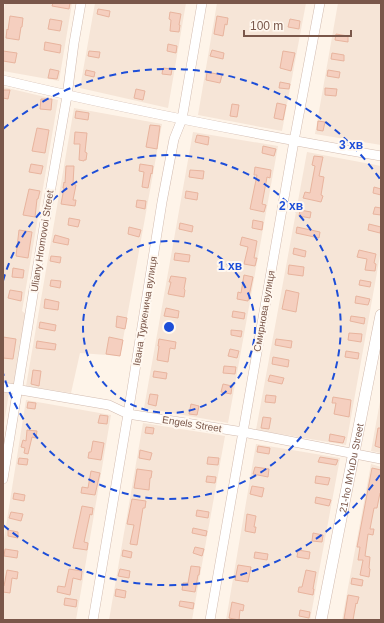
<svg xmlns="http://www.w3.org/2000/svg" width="384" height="623" viewBox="0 0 384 623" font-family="Arial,sans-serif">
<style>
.residential{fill:#f6e5d7}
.building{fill:#f5cfbf;stroke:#e8b49e}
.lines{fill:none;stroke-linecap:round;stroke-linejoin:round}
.minor-casing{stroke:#d3bcb0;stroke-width:10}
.tertiary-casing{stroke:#d3bcb0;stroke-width:12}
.minor{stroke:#fff;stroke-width:9}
.tertiary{stroke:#fff;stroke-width:11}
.ring{fill:none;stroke:#1d4ed8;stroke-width:2;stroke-dasharray:7 5}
.labels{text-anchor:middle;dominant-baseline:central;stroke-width:4;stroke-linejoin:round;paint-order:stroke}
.street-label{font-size:10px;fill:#7a574a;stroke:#fff8f0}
.centre{fill:#1d4ed8;stroke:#fff8f0;stroke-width:2}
.ring-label{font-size:12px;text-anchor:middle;font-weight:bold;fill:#1d4ed8;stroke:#fff8f0;stroke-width:4;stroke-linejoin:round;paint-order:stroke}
</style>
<rect width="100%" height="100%" fill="#fef4e9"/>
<path class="residential" d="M 5,3 L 72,3 L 59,81 L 3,71 L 3,17 Z
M 95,3 L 186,3 L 168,108 L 80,88 Z
M 217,3 L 306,3 L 282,131 L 198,115 Z
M 338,3 L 381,3 L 381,145 L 315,134 Z
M 3,87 L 58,100 L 22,311 L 26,314 L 14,384 L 3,383 Z
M 74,108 L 162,124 L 120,356 L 80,353 L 71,393 L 26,386 Z
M 193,132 L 278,146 L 228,423 L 144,408 Z
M 307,152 L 381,166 L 381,250 L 346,445 L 256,430 Z
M 3,392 L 9,393 L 3,430 Z
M 381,396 L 381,453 L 371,451 Z
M 26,400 L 111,415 L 76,620 L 3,620 L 3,545 Z
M 143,423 L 225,436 L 192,620 L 109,620 Z
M 256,444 L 340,458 L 310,620 L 226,620 Z
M 371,464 L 381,467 L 381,620 L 342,620 Z"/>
<path class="building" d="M 53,3 L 70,3 L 69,9 L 52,6 Z
M 98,9 L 110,11 L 109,17 L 97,14 Z
M 170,12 L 181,14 L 179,25 L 180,25 L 179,32 L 170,31 L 171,20 L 169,19 Z
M 10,16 L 23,18 L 22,27 L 21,27 L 19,40 L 6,38 L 7,29 L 8,30 Z
M 217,16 L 228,18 L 227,25 L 225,24 L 223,36 L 214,34 Z
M 50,19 L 62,21 L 60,31 L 48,29 Z
M 290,19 L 300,21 L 299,29 L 288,27 Z
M 336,34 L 348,36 L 348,42 L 335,40 Z
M 45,42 L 61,45 L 60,53 L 44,50 Z
M 168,44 L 177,46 L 176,53 L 167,51 Z
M 212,50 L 224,53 L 223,59 L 210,56 Z
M 3,51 L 17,53 L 15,63 L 3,61 Z
M 89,51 L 100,52 L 99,58 L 88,56 Z
M 283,51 L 295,53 L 291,71 L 280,68 Z
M 332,53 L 344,55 L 344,61 L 331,59 Z
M 163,68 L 172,69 L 171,75 L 162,74 Z
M 50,69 L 59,71 L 57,79 L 48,78 Z
M 86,70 L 95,72 L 94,77 L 85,75 Z
M 328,70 L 340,72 L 339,78 L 327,76 Z
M 207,72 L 222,75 L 220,83 L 206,80 Z
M 280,82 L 290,84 L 289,89 L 279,88 Z
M 325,88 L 337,89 L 336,96 L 325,95 Z
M 136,89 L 145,91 L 143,100 L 134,98 Z
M 3,90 L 10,90 L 8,99 L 3,98 Z
M 41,99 L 52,99 L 51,110 L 40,109 Z
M 277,103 L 286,105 L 283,120 L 274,118 Z
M 232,104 L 239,105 L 237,117 L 230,116 Z
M 76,111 L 89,113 L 88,120 L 75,118 Z
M 318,121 L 325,122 L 323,131 L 317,130 Z
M 150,125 L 160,126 L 157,149 L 146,147 Z
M 37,128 L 49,130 L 45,153 L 32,151 Z
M 75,132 L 87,133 L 85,152 L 87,153 L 86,160 L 84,160 L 84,161 L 79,160 L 80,144 L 74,144 Z
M 197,135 L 209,137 L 208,145 L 195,142 Z
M 263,146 L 276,149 L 274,156 L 262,153 Z
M 314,156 L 323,157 L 319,176 L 324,177 L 321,195 L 323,196 L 321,202 L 303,198 L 305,192 L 310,193 L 315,166 L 312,165 Z
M 31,164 L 43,166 L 41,174 L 29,172 Z
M 140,164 L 153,166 L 152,174 L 151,173 L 148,188 L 142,187 L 144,172 L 139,171 Z
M 66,166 L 74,166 L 73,184 L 76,185 L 73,200 L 76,200 L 75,206 L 61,204 L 64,188 L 63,188 L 64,182 L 65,183 Z
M 255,167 L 271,170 L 270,178 L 267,177 L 262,204 L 266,205 L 264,212 L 250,209 L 257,175 L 254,175 Z
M 190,170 L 204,171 L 203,179 L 189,177 Z
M 374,187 L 381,189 L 381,195 L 373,193 Z
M 29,189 L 40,191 L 38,199 L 37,199 L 35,217 L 23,215 Z
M 186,191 L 198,193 L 197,200 L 185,198 Z
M 137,200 L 146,201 L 145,209 L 136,207 Z
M 375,207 L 381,208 L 381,215 L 373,214 Z
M 300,210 L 311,212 L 310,218 L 299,216 Z
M 69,218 L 80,220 L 78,227 L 68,225 Z
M 253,220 L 263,222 L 262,230 L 252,228 Z
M 180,223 L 193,226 L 192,232 L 179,229 Z
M 369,224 L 381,227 L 380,233 L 368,230 Z
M 129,227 L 141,230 L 139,237 L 128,234 Z
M 297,227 L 320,232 L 319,238 L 296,233 Z
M 19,230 L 32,232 L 28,258 L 16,256 Z
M 55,235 L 69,239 L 68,245 L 53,242 Z
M 242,237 L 257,241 L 254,258 L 257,258 L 255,266 L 244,264 L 248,247 L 240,245 Z
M 294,248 L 306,251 L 305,257 L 293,254 Z
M 359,250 L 376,254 L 374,263 L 376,264 L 375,271 L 365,270 L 367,259 L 357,257 Z
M 175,253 L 190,255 L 189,262 L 174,260 Z
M 51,256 L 61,257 L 60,263 L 50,261 Z
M 289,265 L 304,267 L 303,276 L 288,274 Z
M 13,268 L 24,270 L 23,278 L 12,277 Z
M 244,275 L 253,277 L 248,301 L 237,299 L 238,292 L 241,293 Z
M 171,276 L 186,278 L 184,289 L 185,290 L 184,297 L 168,294 L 171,282 L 169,282 Z
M 51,280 L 61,281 L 60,288 L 50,286 Z
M 360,280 L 371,282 L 370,287 L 359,285 Z
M 10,290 L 22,292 L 21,301 L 8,298 Z
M 286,290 L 299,293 L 296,312 L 282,309 Z
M 356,296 L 370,299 L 368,305 L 355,303 Z
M 45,299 L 59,302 L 58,310 L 44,308 Z
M 166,308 L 179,311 L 178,318 L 164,316 Z
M 233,311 L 245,313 L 244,319 L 232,317 Z
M 117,316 L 127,318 L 125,329 L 116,327 Z
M 351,316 L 365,318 L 364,324 L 350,321 Z
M 40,322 L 56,325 L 55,331 L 39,328 Z
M 231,330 L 242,331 L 241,337 L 231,335 Z
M 349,333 L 362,334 L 361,342 L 348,340 Z
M 3,337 L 16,339 L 13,359 L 3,358 Z
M 109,337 L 123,340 L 120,356 L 106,354 Z
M 159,339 L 176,342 L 175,349 L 170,348 L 168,362 L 157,360 L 159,346 L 158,346 Z
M 276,339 L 292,341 L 291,348 L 275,345 Z
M 37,341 L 56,344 L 55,350 L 36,348 Z
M 230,349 L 239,351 L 237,358 L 228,356 Z
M 346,351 L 359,353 L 358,359 L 345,357 Z
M 273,357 L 289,360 L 288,367 L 272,364 Z
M 224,366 L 236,367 L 235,374 L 223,373 Z
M 33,370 L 41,371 L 39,386 L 31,384 Z
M 154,371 L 167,373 L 166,379 L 153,377 Z
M 270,375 L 284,378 L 282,384 L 268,381 Z
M 223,384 L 232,386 L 231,394 L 221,392 Z
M 150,394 L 158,395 L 156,406 L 148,404 Z
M 266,395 L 276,396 L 275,403 L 265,402 Z
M 333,397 L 351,400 L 349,417 L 334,414 L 336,403 L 332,403 Z
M 28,402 L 36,403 L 35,409 L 27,408 Z
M 191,404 L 199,406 L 197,415 L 189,414 Z
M 100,415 L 108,416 L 107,424 L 98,423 Z
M 263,417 L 271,418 L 269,429 L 261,428 Z
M 146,427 L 154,428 L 153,434 L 145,433 Z
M 378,428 L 381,428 L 381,448 L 375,446 Z
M 27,430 L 37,431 L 36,438 L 32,437 L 28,454 L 24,453 L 25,448 L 21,447 L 23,440 L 26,441 Z
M 330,434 L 345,437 L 343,443 L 329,441 Z
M 93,441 L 104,443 L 101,460 L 88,458 L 89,452 L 91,452 Z
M 258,446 L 270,448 L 269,454 L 257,452 Z
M 140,450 L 152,453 L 150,460 L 139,458 Z
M 208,457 L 219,458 L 218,465 L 207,464 Z
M 320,457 L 338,460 L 336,465 L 318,462 Z
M 19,458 L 28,459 L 27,465 L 18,464 Z
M 255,467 L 269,469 L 268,477 L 253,474 Z
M 372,468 L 381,470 L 381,493 L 380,493 L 377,508 L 374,508 L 370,529 L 374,529 L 373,535 L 368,534 L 365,556 L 370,557 L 369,568 L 370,569 L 369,577 L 360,575 L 363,560 L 358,560 L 360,547 L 357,547 Z
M 137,469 L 152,471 L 151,478 L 150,478 L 149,490 L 134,488 Z
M 91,471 L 100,473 L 95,495 L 81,493 L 82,487 L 88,488 Z
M 207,476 L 216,477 L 215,483 L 206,482 Z
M 316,476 L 330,478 L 328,485 L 315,483 Z
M 252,486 L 264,488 L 262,497 L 250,494 Z
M 14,493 L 25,495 L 24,501 L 13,499 Z
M 316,497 L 331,500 L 329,506 L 315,503 Z
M 132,499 L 146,501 L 145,508 L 143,508 L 137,545 L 130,544 L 134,525 L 127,524 Z
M 82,506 L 93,508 L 92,515 L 90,514 L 84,542 L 88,543 L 87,550 L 73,548 Z
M 197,510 L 209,512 L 208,518 L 196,516 Z
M 11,512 L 23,514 L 21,521 L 9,518 Z
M 247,514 L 256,516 L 254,527 L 256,527 L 255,533 L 245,531 Z
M 193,528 L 207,531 L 206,536 L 192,533 Z
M 8,530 L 18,532 L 18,538 L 8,536 Z
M 313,533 L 323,535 L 322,542 L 312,541 Z
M 195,547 L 204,549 L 202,556 L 193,553 Z
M 5,549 L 18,551 L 17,558 L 4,556 Z
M 123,550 L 132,552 L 131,558 L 122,556 Z
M 298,550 L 310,552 L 309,559 L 297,557 Z
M 255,552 L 268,554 L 267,560 L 254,558 Z
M 238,565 L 251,567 L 248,582 L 235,580 Z
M 191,566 L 200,567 L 199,575 L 198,575 L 195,592 L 182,590 L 183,583 L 188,583 Z
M 69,569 L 82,571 L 81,580 L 73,578 L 70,595 L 57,592 L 58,586 L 65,587 Z
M 120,569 L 130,571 L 129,578 L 118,576 Z
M 7,570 L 18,572 L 17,579 L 12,578 L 10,593 L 3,592 L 3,585 L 4,586 Z
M 306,570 L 316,572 L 313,589 L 314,589 L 313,595 L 298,592 L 299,587 L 302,587 Z
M 352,578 L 363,580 L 362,586 L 351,584 Z
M 116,589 L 126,591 L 125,598 L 115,596 Z
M 348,595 L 359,597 L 357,604 L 356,603 L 353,620 L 344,619 Z
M 65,598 L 77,600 L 76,607 L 64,605 Z
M 180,601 L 194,603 L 193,609 L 179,606 Z
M 232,602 L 244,605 L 243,611 L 240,610 L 239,620 L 229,618 Z
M 300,610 L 310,612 L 309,618 L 299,616 Z"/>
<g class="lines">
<defs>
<path id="minor" d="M 3,80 C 128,110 254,134 381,156
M 3,387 L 109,405 L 128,414 L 243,432 L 381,459
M 3,479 L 44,227 L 67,96 L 74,43 L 81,3
M 93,620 L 128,414 L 162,202 L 174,139 L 182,119 L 202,3
M 210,620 L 294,141 L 320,3"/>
<g id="tertiary">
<path id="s1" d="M 321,620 L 381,315"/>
</g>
</defs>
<use href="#minor" class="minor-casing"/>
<use href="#tertiary" class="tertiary-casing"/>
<use href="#minor" class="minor"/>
<use href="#tertiary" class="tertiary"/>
</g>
<g class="ring">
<circle cx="169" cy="327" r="86"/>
<path d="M3 281A172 172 0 1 1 3 373"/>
<path d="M380 475A258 258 0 0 1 3 525M3 129A258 258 0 0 1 380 179"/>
</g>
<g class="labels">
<g class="street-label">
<text transform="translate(42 241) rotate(-81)">Uliany Hromovoi Street</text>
<text transform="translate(145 311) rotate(-81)">Івана Туркенича вулиця</text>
<text transform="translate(264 311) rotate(-80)">Смирнова вулиця</text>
<text transform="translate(192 424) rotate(9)">Engels Street</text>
<text stroke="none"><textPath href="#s1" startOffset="155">21-ho MYuDu Street</textPath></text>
</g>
</g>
<circle cx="169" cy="327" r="6" class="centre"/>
<g class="ring-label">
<text x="351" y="149">3 хв</text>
<text x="291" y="210">2 хв</text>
<text x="230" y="270">1 хв</text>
</g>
<rect width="384" height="623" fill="none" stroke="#7a574a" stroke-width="8"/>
<path d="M244 30v6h107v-6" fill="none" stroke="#7a574a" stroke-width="2"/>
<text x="250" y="30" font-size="12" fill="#7a574a" stroke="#fff8f0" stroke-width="3" paint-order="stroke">100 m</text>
</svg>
